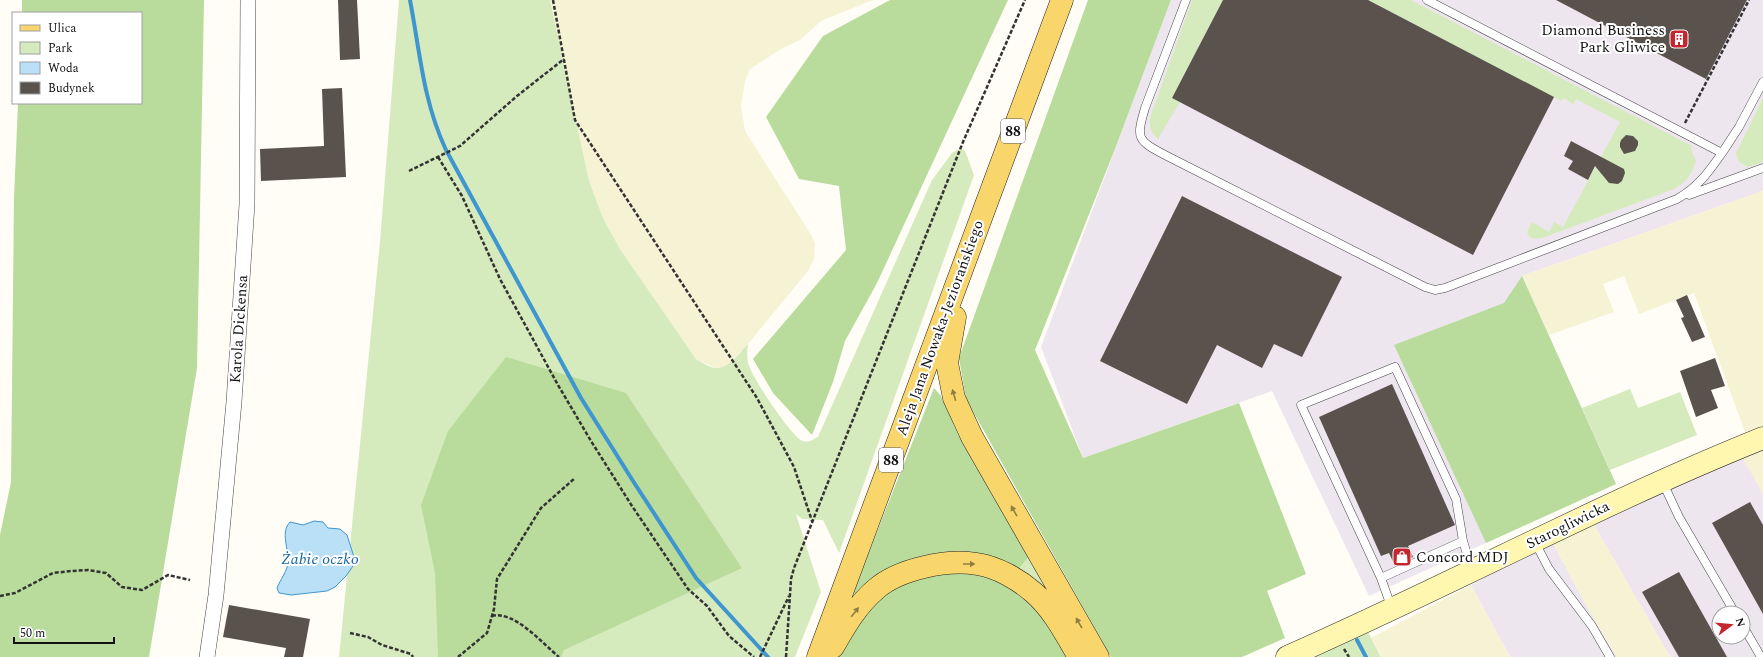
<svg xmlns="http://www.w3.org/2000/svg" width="1763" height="657" viewBox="0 0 1763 657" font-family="Spectral,serif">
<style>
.industrial{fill:#eee6ef;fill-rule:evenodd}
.farmland{fill:#f6f3d4}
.green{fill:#d5ebbd}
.forest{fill:#b9dc9c}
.water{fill:#b9e0f7;stroke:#3f96cf}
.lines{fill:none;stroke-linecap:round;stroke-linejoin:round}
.stream{stroke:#3f96cf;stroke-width:4}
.building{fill:#5a524d}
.lane-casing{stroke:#444;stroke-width:9}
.street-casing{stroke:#444;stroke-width:16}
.secondary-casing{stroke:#333;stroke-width:23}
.primary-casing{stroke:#222;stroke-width:23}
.path{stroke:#333;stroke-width:2.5;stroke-dasharray:4 2;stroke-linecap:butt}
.lane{stroke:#fff;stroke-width:8}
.street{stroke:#fff;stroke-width:15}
.secondary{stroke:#fff6b0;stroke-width:22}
.primary{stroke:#f9d66b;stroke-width:22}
.oneway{fill:#917d42}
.labels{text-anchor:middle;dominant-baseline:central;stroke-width:4;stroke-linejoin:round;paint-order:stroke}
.shield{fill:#fff;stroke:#585858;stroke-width:1}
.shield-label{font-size:14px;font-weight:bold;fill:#111}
.poi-label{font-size:15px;fill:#111;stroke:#fff;text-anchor:end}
.street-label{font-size:15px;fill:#111;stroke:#fff}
.water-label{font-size:16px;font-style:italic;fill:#1768a6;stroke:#fff}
</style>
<rect width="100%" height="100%" fill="#fffdf5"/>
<path class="industrial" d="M 1171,0 L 1763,0 L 1763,191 L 1522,276 L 1616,484 L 1369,596 L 1272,391 L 1083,458 L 1041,347 Z
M 1739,447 L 1763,491 L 1763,657 L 1670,657 L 1593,523 ZM 1719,613 L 1743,613 L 1743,637 L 1719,637 Z
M 1553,543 L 1586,605 L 1617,657 L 1510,657 L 1471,585 L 1533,550 Z"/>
<path class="farmland" d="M 550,0 L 873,0 L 821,21 L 800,40 L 781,49 L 750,69 L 745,81 L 741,106 L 745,131 L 810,233 L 815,243 L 814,259 L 808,271 L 748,344 L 729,364 L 724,367 L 716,368 L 696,359 L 620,249 L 603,218 L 589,181 Z
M 1763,191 L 1763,426 L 1745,432 L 1694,293 L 1639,314 L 1624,276 L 1603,284 L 1614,312 L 1549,335 L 1522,276 Z
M 1763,438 L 1763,494 L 1737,448 Z
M 1593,523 L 1670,657 L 1617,657 L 1586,605 L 1553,543 Z
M 1471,585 L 1510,657 L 1382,657 L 1371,638 Z"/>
<path class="green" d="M 399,0 L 550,0 L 589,181 L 603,218 L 620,249 L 696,359 C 702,362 710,368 716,368 C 729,369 740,352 748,344 C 747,351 747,356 748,363 C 751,376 789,433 801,440 C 807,444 812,440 818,437 L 932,180 L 952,153 L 959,149 L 964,150 C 968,156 971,168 974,175 L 839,553 L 823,520 L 802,519 L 796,514 L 821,592 L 795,657 L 339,657 L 380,242 Z
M 1192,0 L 1223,0 L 1172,98 L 1180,102 L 1158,139 C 1151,134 1149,127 1150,118 Z
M 1368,0 L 1411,0 L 1692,146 L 1691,149 L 1696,161 C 1692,174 1686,183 1674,189 L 1545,237 C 1537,239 1530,241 1527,232 L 1532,222 L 1549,232 L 1554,222 L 1563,227 L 1620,122 L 1576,99 L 1573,104 L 1564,98 L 1561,101 Z
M 1763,98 L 1763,162 L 1748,167 L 1739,162 L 1736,153 Z
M 1630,389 L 1638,408 L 1680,392 L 1697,435 L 1610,470 L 1582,408 Z
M 1030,555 L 1090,657 L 1015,574 Z
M 1363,623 L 1381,657 L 1287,657 Z"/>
<path class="forest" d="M 22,0 L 204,0 L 197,368 L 149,657 L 0,657 L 0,535 L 11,482 L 14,198 L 18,103 L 141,103 L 141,13 L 22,13 Z
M 890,0 L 1008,0 L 877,283 L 845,341 L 833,382 L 812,435 L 773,393 L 753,359 L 846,250 L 839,186 L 799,179 L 766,117 L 823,36 Z
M 1088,0 L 1171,0 L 1115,149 L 1035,350 L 1083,458 L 1239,403 L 1306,574 L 1267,591 L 1285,638 L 1242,657 L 1111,657 L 966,399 L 959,358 Z
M 1522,276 L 1616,484 L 1486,543 L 1394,345 L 1504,303 Z
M 506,357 L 626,393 L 742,568 L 564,650 L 561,657 L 438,657 L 435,573 L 421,505 L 448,431 Z
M 934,388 L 941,396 L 958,435 L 1030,555 L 1015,574 L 986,560 L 856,595 L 853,592 Z
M 948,571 L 981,574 L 1006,584 L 1035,605 L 1071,657 L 837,657 C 849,626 871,595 903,582 C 917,577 934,575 948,571 Z"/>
<path class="water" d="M 314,521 L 323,522 L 328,528 L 340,529 L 347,535 L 354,557 L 353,566 L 346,576 L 335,587 L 327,591 L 291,595 L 279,593 L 277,588 C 280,580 288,570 288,562 C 289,549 280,532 290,522 L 303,525 Z"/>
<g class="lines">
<path class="stream" d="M 410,0 C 420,52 423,101 446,150 L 581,398 L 633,481 L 696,578 L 768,657
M 1357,640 L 1366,657"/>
</g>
<path class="building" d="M 338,0 L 357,0 L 360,59 L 340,60 Z
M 1223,0 L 1368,0 L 1554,97 L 1473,255 L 1172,98 Z
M 1556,0 L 1747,0 L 1706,79 Z
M 342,88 L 346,177 L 261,181 L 260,149 L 324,146 L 322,89 Z
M 1626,135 L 1633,136 L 1638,141 L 1638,145 L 1635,151 L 1624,154 L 1620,147 L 1620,143 L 1621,140 Z
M 1571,141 L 1624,169 L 1625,173 L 1622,181 L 1618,184 L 1609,183 L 1595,166 L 1588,180 L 1568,169 L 1573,161 L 1564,156 Z
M 1182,196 L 1342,277 L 1302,357 L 1274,344 L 1262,368 L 1217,345 L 1187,404 L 1100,361 Z
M 1687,295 L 1705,337 L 1692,342 L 1681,318 L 1684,317 L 1676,300 Z
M 1715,358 L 1725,386 L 1711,390 L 1718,408 L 1696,417 L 1680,371 Z
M 1392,384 L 1455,525 L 1408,546 L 1413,557 L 1395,566 L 1389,553 L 1381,556 L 1319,417 Z
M 1750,502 L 1763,525 L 1763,614 L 1712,523 Z
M 1679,572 L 1727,657 L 1679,657 L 1642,592 Z
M 229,605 L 310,619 L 303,657 L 284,657 L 286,648 L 223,637 Z"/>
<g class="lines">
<defs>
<path id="lane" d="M 1186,0 L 1145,108 C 1136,139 1137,140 1165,155 L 1425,287 L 1435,290 L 1445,288 L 1677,199 C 1698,187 1708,173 1722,153 L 1427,0
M 1722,153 L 1739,127 L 1763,82
M 1689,195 L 1763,168
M 1663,483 L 1679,517 L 1735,613
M 1538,548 L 1549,569 L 1592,626 L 1610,657
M 1381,578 L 1301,405 L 1395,367 L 1456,499 L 1463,541
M 1392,609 L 1381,578 L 1463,541 L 1472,571
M 1743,626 L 1761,657"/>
<path id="street" d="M 207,657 L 216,595 L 234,402 L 247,204 L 248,0"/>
<path id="secondary" d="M 1287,657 C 1447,587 1601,503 1763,438"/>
<path id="primary" d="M 955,317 L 947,363 L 954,398 L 972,437 L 1098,657
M 833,647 C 845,626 857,605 876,589 C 899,569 947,559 977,564 C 997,567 1018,579 1033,592 C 1053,609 1066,635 1079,657
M 818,657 L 1062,0"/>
</defs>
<use href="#lane" class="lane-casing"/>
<use href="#street" class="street-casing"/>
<use href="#secondary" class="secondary-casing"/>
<use href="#primary" class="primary-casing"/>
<path class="path" d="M 553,0 L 575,120 L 757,398 L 794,467 L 812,521
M 1685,123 L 1749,0
M 438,157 L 462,196 L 500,279 L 558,385 L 591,441 L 632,506 L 688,589 L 707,606 L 729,636 L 754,657
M 409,171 L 460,146 L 517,96 L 564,59
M 0,596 L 15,593 L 53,573 L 71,571 L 88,570 L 106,573 L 122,587 L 142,590 L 168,575 L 190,580
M 492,616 C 514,610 543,644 559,657
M 350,633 L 368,637 L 382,645 L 411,654 L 413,657
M 1344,649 L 1349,657
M 458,657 L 487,633 L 494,609 L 497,579 L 541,508 L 575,478
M 760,657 L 789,596
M 786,657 L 791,579 L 794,568 L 963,142 L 1025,0"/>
<use href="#lane" class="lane"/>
<use href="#street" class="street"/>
<use href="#secondary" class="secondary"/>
<use href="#primary" class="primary"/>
</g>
<defs><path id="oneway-solid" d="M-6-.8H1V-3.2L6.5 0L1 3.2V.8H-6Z"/></defs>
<g class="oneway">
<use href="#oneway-solid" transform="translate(954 395) rotate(-106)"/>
<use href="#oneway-solid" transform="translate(1014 511) rotate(-120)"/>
<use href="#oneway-solid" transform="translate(969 564)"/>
<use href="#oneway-solid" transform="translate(855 612) rotate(-52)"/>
<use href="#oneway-solid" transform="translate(1079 623) rotate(-120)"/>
</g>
<defs>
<symbol id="building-square" viewBox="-11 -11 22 22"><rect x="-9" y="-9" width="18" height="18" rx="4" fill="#c4262e" stroke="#fff"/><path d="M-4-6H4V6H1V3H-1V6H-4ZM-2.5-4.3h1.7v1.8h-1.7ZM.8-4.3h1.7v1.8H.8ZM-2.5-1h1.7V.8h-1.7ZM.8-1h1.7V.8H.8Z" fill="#fff"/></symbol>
<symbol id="shop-square" viewBox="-11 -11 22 22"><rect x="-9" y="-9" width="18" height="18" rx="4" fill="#c4262e" stroke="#fff"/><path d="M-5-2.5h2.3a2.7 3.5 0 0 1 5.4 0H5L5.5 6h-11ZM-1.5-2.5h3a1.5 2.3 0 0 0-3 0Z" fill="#fff"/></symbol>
</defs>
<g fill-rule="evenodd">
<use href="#building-square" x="1668" y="28" width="22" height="22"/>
<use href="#shop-square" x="1391" y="546" width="22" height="22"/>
</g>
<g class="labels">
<g class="shield">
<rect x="1001" y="119" width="24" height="24" rx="3"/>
<rect x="879" y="448" width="24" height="24" rx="3"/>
</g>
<g class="shield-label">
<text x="1013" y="131">88</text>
<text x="891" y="460">88</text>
</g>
<g class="poi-label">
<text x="1665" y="30">Diamond Business<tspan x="1665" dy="17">Park Gliwice</tspan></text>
<text x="1416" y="557" text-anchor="start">Concord MDJ</text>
</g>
<g class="street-label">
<text transform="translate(940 328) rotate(-70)">Aleja Jana Nowaka-Jeziorańskiego</text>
<text transform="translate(239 329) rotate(-86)">Karola Dickensa</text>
<text transform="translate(1568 525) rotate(-26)">Starogliwicka</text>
</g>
<g class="water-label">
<text x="320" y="559">Żabie oczko</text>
</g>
</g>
<rect x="12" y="12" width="130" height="92" fill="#ffffff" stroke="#a0a0a0"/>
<rect x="20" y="25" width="20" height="6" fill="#f9d66b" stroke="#a0a0a0"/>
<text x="48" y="32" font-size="12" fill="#111111">Ulica</text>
<rect x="20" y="42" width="20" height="12" fill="#d5ebbd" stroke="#a0a0a0"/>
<text x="48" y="52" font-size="12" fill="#111111">Park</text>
<rect x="20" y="62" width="20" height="12" fill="#b9e0f7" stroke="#a0a0a0"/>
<text x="48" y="72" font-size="12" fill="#111111">Woda</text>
<rect x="20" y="82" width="20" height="12" fill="#5a524d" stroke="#a0a0a0"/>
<text x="48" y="92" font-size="12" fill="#111111">Budynek</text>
<g transform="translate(1731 625) rotate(74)"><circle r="19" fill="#ffffff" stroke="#a0a0a0"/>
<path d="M0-3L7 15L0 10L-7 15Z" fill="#c4262e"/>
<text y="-6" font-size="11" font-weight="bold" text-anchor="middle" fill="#111111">N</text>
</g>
<path d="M14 637v6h100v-6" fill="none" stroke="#111111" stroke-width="2"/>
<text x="20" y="637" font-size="12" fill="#111111" stroke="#ffffff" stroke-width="3" paint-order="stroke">50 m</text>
</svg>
